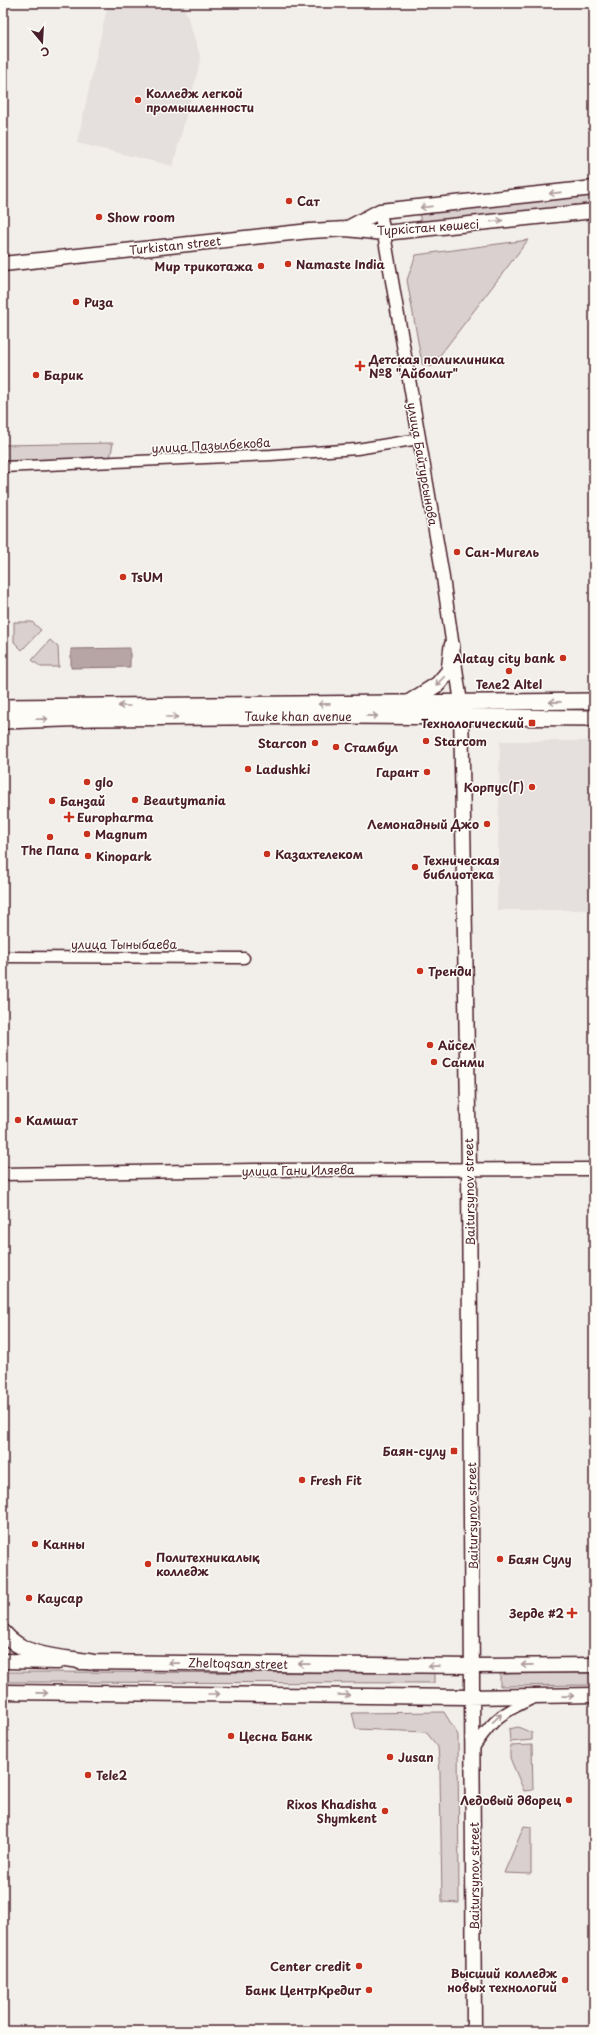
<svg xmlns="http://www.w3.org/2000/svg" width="597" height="2034" viewBox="0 0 597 2034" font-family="'Playpen Sans',sans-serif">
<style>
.built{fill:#e5dfdd}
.green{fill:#d9d0cf;stroke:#92787d}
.water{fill:#b7a5a6;stroke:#8b6f75}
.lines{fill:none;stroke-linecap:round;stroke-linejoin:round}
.minor-casing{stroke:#4a1f2b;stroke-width:13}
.tertiary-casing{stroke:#4a1f2b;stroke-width:15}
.secondary-casing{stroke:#4a1f2b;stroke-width:17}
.primary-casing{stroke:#4a1f2b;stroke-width:18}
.minor{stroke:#fdfcf7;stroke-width:10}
.tertiary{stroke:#fdfcf7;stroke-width:12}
.secondary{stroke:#fdfcf7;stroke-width:14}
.primary{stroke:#fdfcf7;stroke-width:15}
.oneway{stroke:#ac999b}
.poi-dot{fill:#c8321e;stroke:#fdfcf7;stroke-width:1.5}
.labels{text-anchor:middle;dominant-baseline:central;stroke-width:3;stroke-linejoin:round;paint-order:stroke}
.poi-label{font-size:12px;font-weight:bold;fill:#4a1f2b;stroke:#fdfcf7;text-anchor:start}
.street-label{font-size:12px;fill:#4a1f2b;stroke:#fdfcf7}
</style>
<rect width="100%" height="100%" fill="#f2efeb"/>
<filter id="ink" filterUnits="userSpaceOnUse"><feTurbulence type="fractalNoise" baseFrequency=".025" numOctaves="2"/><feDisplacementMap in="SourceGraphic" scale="8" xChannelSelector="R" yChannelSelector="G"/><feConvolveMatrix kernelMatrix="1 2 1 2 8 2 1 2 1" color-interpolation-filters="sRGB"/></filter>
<g filter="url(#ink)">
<path class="built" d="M 108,3 L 183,3 L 201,58 L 173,166 L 77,143 Z
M 500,741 L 594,741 L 594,910 L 497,910 Z"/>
<path class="green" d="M 594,190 L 594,208 L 421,228 L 419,209 Z
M 528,240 L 431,367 L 422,364 L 407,280 L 416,255 Z
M 113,443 L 110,459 L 3,461 L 3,445 Z
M 14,622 L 32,622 L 41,630 L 22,650 L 14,642 Z
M 50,640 L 58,647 L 59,667 L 41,667 L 32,660 Z
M 3,1672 L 434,1673 L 434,1683 L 3,1682 Z
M 594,1673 L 594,1685 L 500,1686 L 500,1674 Z
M 444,1712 L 458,1735 L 459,1903 L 442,1902 L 440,1774 L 438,1747 L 426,1732 L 356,1729 L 352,1713 Z
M 518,1727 L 532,1733 L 532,1740 L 510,1742 L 509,1729 Z
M 532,1745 L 533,1790 L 524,1791 L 510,1758 L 510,1746 Z
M 524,1826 L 531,1827 L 531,1874 L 504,1873 Z"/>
<path class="water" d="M 130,648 L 130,667 L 71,668 L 71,649 Z"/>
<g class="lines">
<defs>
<path id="minor" d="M 3,467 L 271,455 L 357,449 L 419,439
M 3,957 L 244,958
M 473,1749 C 494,1718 501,1713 534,1698"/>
<path id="tertiary" d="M 380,211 L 442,571 L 461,703
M 3,1174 L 255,1170 L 594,1169"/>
<path id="secondary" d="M 346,229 L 380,211 L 594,188
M 3,264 L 310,231 L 346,229 L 384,233 L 594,211
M 461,706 L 469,1169 L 474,2031
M 3,1661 L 58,1662
M 80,1662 L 473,1666 L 594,1665
M 3,1692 L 467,1697 L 594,1695"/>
<path id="primary" d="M 408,703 L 438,684 L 449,671 L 452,646
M 3,707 L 594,701
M 3,721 L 93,718 L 351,716 L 594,718
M 3,1632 C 24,1658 61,1657 91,1662"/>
</defs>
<use href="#minor" class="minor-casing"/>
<use href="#tertiary" class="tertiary-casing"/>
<use href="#secondary" class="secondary-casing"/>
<use href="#primary" class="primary-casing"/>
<use href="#minor" class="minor"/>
<use href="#tertiary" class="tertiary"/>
<use href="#secondary" class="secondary"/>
<use href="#primary" class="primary"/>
</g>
<defs><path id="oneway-shaft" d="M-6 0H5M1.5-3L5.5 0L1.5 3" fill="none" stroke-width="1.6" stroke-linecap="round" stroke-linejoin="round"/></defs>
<g class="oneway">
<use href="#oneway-shaft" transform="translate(555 193) rotate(174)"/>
<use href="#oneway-shaft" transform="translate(426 207) rotate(174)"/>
<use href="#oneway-shaft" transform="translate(497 221) rotate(-6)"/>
<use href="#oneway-shaft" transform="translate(440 681) rotate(134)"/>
<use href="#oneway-shaft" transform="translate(555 702) rotate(179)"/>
<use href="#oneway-shaft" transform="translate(324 704) rotate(179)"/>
<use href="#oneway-shaft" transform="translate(124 706) rotate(180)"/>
<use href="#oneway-shaft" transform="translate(372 716) rotate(1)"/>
<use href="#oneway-shaft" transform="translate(172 717)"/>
<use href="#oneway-shaft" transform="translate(42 719) rotate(-2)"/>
<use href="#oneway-shaft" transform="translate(174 1663) rotate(-179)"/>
<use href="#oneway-shaft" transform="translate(304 1664) rotate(-179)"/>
<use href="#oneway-shaft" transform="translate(527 1665) rotate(179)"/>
<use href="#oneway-shaft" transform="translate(434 1666) rotate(-179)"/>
<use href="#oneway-shaft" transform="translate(42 1693) rotate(1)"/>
<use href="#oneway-shaft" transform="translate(214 1694)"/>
<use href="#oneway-shaft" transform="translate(344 1695) rotate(1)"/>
<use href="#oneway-shaft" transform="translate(568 1696) rotate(-1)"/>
<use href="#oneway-shaft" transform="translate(497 1718) rotate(-43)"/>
</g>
</g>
<g class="poi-dot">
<circle cx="138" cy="100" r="4"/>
<circle cx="289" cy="201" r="4"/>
<circle cx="99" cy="217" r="4"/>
<circle cx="288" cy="264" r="4"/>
<circle cx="261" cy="266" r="4"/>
<circle cx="76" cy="302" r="4"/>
<path d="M358 360h4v4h4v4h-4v4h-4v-4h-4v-4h4z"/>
<circle cx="36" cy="375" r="4"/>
<circle cx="457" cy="552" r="4"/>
<circle cx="123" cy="577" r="4"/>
<circle cx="563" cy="658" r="4"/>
<circle cx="509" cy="671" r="4"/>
<rect x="528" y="719" width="8" height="8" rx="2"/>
<circle cx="426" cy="741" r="4"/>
<circle cx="315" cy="743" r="4"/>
<circle cx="336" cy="747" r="4"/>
<circle cx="248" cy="769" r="4"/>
<circle cx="427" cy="772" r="4"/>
<circle cx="87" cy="782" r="4"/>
<circle cx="532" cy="787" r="4"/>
<circle cx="135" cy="800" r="4"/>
<circle cx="52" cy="801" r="4"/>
<path d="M67 811h4v4h4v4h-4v4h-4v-4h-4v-4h4z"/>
<circle cx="487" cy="824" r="4"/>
<circle cx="87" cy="834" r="4"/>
<circle cx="50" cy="837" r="4"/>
<circle cx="267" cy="854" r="4"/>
<circle cx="88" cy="856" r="4"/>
<circle cx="415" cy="867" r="4"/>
<circle cx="420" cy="971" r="4"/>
<circle cx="430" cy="1045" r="4"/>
<circle cx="434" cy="1062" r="4"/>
<circle cx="18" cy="1120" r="4"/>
<rect x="450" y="1447" width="8" height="8" rx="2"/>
<circle cx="302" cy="1480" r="4"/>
<circle cx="35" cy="1544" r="4"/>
<circle cx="500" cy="1559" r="4"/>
<circle cx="148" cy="1564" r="4"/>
<circle cx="29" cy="1598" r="4"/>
<path d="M570 1607h4v4h4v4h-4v4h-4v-4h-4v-4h4z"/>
<circle cx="231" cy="1736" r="4"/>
<circle cx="390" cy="1757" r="4"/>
<circle cx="88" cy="1775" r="4"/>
<circle cx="569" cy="1800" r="4"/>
<circle cx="385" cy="1811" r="4"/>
<circle cx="359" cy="1966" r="4"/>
<circle cx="565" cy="1980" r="4"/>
<circle cx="369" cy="1990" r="4"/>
</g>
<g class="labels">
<g class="poi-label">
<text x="146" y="93">Колледж легкой<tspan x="146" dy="14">промышленности</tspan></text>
<text x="297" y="201">Сат</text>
<text x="107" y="217">Show room</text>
<text x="296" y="264">Namaste India</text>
<text x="253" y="266" text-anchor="end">Мир трикотажа</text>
<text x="84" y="302">Риза</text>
<text x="369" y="359">Детская поликлиника<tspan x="369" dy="14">№8 "Айболит"</tspan></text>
<text x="44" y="375">Барик</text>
<text x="465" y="552">Сан-Мигель</text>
<text x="131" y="577">TsUM</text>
<text x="555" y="658" text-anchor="end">Alatay city bank</text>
<text x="509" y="684" text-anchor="middle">Теле2 Altel</text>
<text x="524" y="723" text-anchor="end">Технологический</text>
<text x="434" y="741">Starcom</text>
<text x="307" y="743" text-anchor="end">Starcon</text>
<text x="344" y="747">Стамбул</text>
<text x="256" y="769">Ladushki</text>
<text x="419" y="772" text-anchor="end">Гарант</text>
<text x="95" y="782">glo</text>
<text x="524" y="787" text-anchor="end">Корпус(Г)</text>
<text x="143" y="800">Beautymania</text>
<text x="60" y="801">Банзай</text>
<text x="77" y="817">Europharma</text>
<text x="479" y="824" text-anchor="end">Лемонадный Джо</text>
<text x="95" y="834">Magnum</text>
<text x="50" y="850" text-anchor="middle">The Папа</text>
<text x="275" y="854">Казахтелеком</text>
<text x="96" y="856">Kinopark</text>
<text x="423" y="860">Техническая<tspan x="423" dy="14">библиотека</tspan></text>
<text x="428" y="971">Тренди</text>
<text x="438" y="1045">Айсел</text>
<text x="442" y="1062">Санми</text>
<text x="26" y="1120">Камшат</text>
<text x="446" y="1451" text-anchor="end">Баян-сулу</text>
<text x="310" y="1480">Fresh Fit</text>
<text x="43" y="1544">Канны</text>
<text x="156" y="1557">Политехникалық<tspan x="156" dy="14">колледж</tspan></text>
<text x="508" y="1559">Баян Сулу</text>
<text x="37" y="1598">Каусар</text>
<text x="564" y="1613" text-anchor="end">Зерде #2</text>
<text x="239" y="1736">Цесна Банк</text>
<text x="398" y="1757">Jusan</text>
<text x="96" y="1775">Tele2</text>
<text x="561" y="1800" text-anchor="end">Ледовый дворец</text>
<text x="377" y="1804" text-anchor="end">Rixos Khadisha<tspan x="377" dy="14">Shymkent</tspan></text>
<text x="351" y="1966" text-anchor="end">Center credit</text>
<text x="557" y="1973" text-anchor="end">Высший колледж<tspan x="557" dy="14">новых технологий</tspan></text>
<text x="361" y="1990" text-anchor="end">Банк ЦентрКредит</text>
</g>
<g class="street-label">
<text transform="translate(428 227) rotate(-4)">Түркістан көшесі</text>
<text transform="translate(175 245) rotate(-6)">Turkistan street</text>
<text transform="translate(211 445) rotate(-3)">улица Пазылбекова</text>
<text transform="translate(423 464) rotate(80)">улица Байтурсынова</text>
<text x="298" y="716">Tauke khan avenue</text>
<text x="124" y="944">улица Тыныбаева</text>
<text transform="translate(298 1170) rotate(-1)">улица Гани Иляева</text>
<text transform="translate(469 1192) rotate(-91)">Baitursynov street</text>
<text transform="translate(472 1516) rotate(-91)">Baitursynov street</text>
<text transform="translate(238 1663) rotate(1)">Zheltoqsan street</text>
<text transform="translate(474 1876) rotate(-90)">Baitursynov street</text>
</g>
</g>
<rect width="597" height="2034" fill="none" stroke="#fdfcf7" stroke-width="16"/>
<rect x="8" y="8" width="581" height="2018" fill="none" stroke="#4a1f2b" stroke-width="1.5" filter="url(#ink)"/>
<g transform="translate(42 42) rotate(162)" stroke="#fdfcf7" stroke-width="3" paint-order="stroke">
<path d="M0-3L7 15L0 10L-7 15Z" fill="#4a1f2b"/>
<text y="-6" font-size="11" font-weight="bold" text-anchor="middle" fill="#4a1f2b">С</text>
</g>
</svg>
